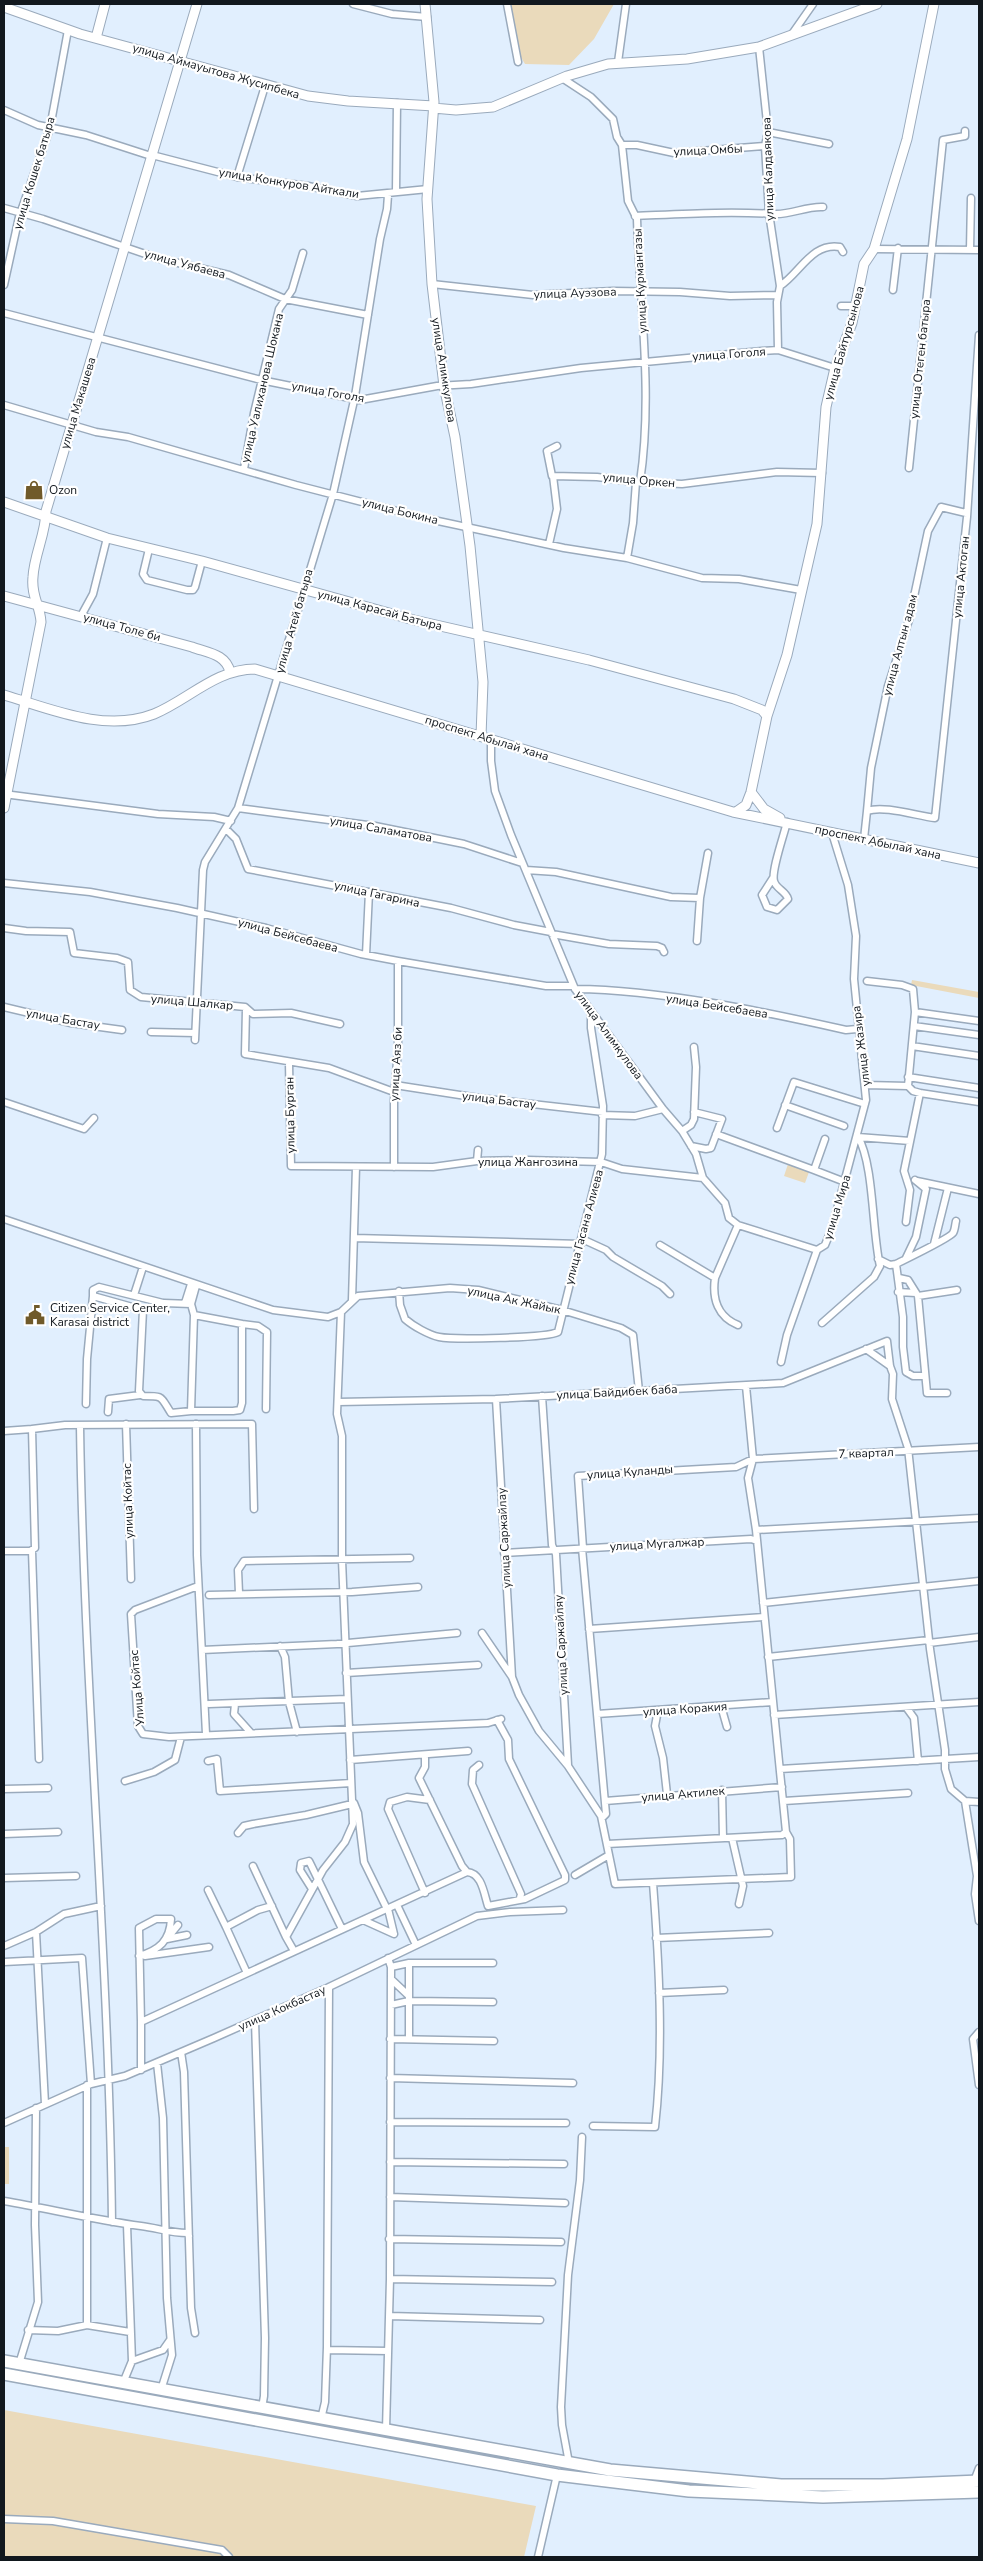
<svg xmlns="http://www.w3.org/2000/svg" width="983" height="2561" viewBox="0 0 983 2561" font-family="'Nunito Sans',sans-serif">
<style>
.green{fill:#eadabb}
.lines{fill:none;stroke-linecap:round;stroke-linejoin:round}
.street-casing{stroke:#9aaabc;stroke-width:9}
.secondary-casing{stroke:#9aaabc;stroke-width:11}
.highway-casing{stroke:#9aaabc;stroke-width:14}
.street{stroke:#fff;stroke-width:6}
.secondary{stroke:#fff;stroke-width:9}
.highway{stroke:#fff;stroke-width:11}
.labels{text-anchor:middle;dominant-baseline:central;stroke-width:4.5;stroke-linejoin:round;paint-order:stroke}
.street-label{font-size:12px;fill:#12181e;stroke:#fff}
.poi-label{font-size:12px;fill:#12181e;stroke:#fff;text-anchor:start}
</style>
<rect width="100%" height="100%" fill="#e1effe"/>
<path class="green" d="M 511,4 L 614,4 L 594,39 L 569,65 L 525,64 L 519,54 Z
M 912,980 L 979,992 L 979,998 L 911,985 Z
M 788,1164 L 809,1172 L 805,1183 L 784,1176 Z
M 4,2147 L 9,2147 L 9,2184 L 4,2184 Z
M 4,2410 L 536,2506 L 524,2557 L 4,2557 Z"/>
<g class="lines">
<defs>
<path id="street" d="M 353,4 L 392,14 L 427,17
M 507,4 L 518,62
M 792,34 L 813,4
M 759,47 L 768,132 L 765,146 L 769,213 L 780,286 L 777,302 L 778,350
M 618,62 L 626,4
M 562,78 L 591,97 L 613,119 L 617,137 L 622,145 L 628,201 L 637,219 C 640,306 653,396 640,482
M 4,110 L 38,125 L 86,135 L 151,156
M 768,132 L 829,144
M 622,145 L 637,145 L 674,153 L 765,146
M 152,155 L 237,177 L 308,186 L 357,196 L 428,189
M 237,177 L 265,86
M 396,191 L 397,103
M 4,208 L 43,219 L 157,258 L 229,275 L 285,299 L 368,315
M 635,216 C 682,214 728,211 774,214 C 791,215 806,206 823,207
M 874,249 L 979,250
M 970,250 L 971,198
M 432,284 L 533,295 L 613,291 L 680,292 L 730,296 L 778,295
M 4,285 L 19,217 L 50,128 L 68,30
M 780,286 C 800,273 812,242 840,247 L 843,252
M 893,290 L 898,248
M 841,306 L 856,306
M 4,313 L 261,380 L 360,400 L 437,386 L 471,384 L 581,368 L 762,351 L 778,350 L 835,368
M 4,405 L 96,432 L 128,437 L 296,485 L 424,518 L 564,548 L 627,558 L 702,578 L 739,579 L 801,590
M 557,446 L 547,451 L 552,476 L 597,477 L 636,482 L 682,484 L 777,472 L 822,473
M 909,468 L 943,140 L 965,136 L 965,131
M 244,469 L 254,413 L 279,309 L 292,290 L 303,253
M 549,544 L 557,509 L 553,476
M 149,549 L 143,574 L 147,580 L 187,590 L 193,590 L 195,587 L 202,561
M 627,558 L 633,523 L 636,482
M 81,616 L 93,594 L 107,538
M 491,739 L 491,761 L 495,791 L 511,835 L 575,989 L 663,1109 L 682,1131 L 696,1154 L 703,1178 L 725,1203 L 729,1218 L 738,1225 L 817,1250 L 825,1245 L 832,1228 L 866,1100 L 854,979 L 856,936 L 848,885 L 832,833
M 4,794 L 158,814 L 214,817 L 231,821
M 238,808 L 375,826 L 464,844 L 522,863
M 867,811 L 871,768 L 888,686 L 909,620 L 928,531 L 941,507 L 966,513
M 226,829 L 236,839 L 248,869 L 451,908 L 514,925 L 551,932
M 864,839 L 867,811 C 884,805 917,816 935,818 L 967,517 L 979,335
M 526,870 L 556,872 L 671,897 L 700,898
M 773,878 L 762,895 L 767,907 L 777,910 L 788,899 C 786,891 776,889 774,881 C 771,871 784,835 787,822
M 4,883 L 90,892 L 177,908 L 266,928 L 361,954 L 398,961 L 546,986 L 573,986
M 4,928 L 26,931 L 70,932 L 74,953 L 117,958 L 128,962 L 130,990 L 141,997 L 245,1007 L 253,1014 L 291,1013 L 340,1024
M 552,934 L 609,944 L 657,946 L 662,948 L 664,952
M 697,941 L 700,898 L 708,853
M 366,955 L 369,892
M 867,981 L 902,985 L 913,989 L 915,1012 L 908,1086
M 575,989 C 661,990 762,1011 846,1030 L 857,1029
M 4,1007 L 71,1023 L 122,1030
M 246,1009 L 245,1054 L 329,1068 L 394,1092
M 915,1012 L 979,1021
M 914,1026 L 979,1035
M 151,1032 L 195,1033
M 195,1040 L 203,870 L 205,862 L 238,808 L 333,494 L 355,396 L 380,239 L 387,209 L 388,195
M 912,1046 L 979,1056
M 289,1063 L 291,1166 L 433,1167 L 477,1161 L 528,1160 L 601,1162 L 622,1169 L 703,1178
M 908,1077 L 979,1088
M 395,1085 L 479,1098 L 603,1112
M 866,1085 L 908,1086 L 913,1091 L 920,1093 L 904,1171 L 910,1190 L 906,1222
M 920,1093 L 979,1102
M 4,1102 L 84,1129 L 94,1118
M 785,1105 L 844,1126
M 602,1115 L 635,1116 L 663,1109
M 777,1128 L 794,1082 L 865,1104
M 682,1131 L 691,1125 L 694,1119 L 696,1067 L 694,1047
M 716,1134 L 814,1170
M 858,1137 L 910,1141
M 825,1139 L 814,1170 L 845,1182
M 691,1146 L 706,1149 L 711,1148 L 722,1119 L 694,1112
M 477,1161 L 478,1150
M 394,1167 L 394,1100 L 398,1048 L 398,961
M 917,1181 L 979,1194
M 4,1219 L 273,1310 L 328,1317 L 341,1312
M 354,1238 L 581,1244
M 582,1239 L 606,1250 L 613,1257 L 662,1286 L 670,1294
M 934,1244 L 948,1188
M 660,1245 L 715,1278 L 738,1225
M 906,1258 L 916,1237 L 926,1189 L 915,1180
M 878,1259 L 890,1265 L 896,1264 C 906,1259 950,1238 953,1233 C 955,1230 955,1225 956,1221
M 896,1264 L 903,1317 L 903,1347 L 906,1372 L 913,1376 L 925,1376
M 715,1278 C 712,1299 718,1317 738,1325
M 899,1278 L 908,1280 L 918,1296 L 927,1393 L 947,1393
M 399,1291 L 400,1305 L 405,1319 C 413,1326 429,1335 439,1337 C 454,1340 547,1338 558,1332 L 602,1154 L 603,1106 L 591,1028 L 591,1013
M 898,1292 L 916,1293
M 134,1295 L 143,1267
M 93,1296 L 93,1290 L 99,1287 L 163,1303
M 918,1296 L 957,1290
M 352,1300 L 356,1167
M 164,1303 L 191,1304 L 194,1315 L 191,1411 L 171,1413 C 160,1396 164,1396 143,1396 L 139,1391 L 143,1310 Z
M 185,1303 L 191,1284
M 191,1304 L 196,1286
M 341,1312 L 358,1296 L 450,1288 L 478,1290 L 562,1310 L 621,1328 L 633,1335 L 639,1391
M 822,1323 L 874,1277 L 880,1266 C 872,1232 874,1164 858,1137
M 242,1324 L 258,1326 L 267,1332 L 266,1409
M 866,1349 L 890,1366
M 781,1362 L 787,1335 L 817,1250
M 746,1386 L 753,1459 L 748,1478 L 756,1530
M 542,1396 L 552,1545 L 556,1554 L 568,1765
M 496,1399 L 512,1677
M 338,1402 L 496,1399 L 783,1383 L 887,1341 L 890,1366 L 893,1374 L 892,1399 L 908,1448 L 930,1649 L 945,1750 L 945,1769 L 951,1789 L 965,1801 L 977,1876 L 975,1894 L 979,1921
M 86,1404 L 87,1359 L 93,1296 L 143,1310
M 191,1411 L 233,1411 L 240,1410 L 242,1403 L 242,1324 L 194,1315
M 108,1412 L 109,1399 L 140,1395
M 126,1424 L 131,1579
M 196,1424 L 197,1555 L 206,1734
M 80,1426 C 84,1691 109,1956 112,2222
M 4,1431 L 32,1429
M 582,1548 L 606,1814 L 602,1818
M 583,1548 L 578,1476 L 736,1467 L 753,1459 L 979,1447
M 4,1551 L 30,1551 L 35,1548 L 32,1429 L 65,1425 L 252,1424 L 254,1509
M 32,1551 L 39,1759
M 504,1553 L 751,1539 L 757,1541
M 198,1586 L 135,1610 L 131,1614 L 138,1726 L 143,1734 L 169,1737 L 488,1723 L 501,1719
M 922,1587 L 979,1581
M 239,1593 L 238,1570 L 244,1561 L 410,1558
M 209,1595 L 352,1592 L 418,1587
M 763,1603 L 922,1586
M 589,1629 L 764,1617
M 482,1633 L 512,1677 L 519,1695 L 539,1731 L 568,1766 L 601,1816 L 615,1884 L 791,1877 L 790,1839 L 786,1832 L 756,1530 L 979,1518
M 929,1643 L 979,1637
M 280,1646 L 285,1657 L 289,1702 L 297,1732
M 202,1650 L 337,1644 L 457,1633
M 768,1657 L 929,1640
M 346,1673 L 478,1665
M 209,1704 L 347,1699
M 235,1704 L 234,1714 L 251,1733
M 721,1706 L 727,1727
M 906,1707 L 914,1718 L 918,1761
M 658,1710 L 655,1726 L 663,1758 L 667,1794
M 597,1714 L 773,1702
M 774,1715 L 979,1702
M 425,1755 L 425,1767 L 419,1778 L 462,1866 L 467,1872
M 350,1760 L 468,1751
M 208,1761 L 217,1759 L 220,1791 L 351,1783
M 479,1765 L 473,1770 L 472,1784 L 521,1894 L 520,1898
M 780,1769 L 979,1757
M 125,1781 L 154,1772 L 175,1760 L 181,1737
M 4,1789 L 48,1788
M 722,1790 L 723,1838
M 605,1801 L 782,1787
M 784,1801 L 908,1793
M 965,1801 L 979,1802
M 354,1803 L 358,1813 L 364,1862 L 387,1909
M 238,1833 L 244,1826 L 253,1824 L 306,1815 L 352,1804
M 4,1834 L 58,1832
M 732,1838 L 743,1886 L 739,1904
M 607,1844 L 782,1835 L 786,1832
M 253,1866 L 286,1937
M 575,1875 L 609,1855
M 4,1878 L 76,1876
M 312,1889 L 300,1870 L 301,1863 L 309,1861 L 311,1865 L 342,1929
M 208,1890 L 226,1927 L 258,1910 L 272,1906
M 425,1893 L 388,1809 L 390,1802 L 407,1797 L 430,1800
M 397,1905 L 416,1945
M 388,1909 L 394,1934
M 363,1920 L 394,1934
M 226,1927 L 247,1973
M 36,1932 L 45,2104
M 169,1936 L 178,1925
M 656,1938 L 769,1933
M 167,1939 L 187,1935
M 4,1946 L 36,1932 L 64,1914 L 101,1906
M 294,1951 L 286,1937 L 323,1870 L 345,1842 L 353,1824 L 342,1560 L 342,1436 L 337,1414 L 341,1312
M 139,1956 C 159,1950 170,1941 171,1919 L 156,1919 L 139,1928 L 141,2022
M 145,1956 L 209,1947
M 4,1962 L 82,1958 L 91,2084
M 391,1967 L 409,1963 L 493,1963
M 391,1979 L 409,1996 L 409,2039
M 659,1993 L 724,1990
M 409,1996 L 409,1963
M 391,2005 L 409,2001 L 493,2002
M 255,2021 L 265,2338 L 264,2396 L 262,2408
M 979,2032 L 973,2039 L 979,2085
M 390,2039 L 494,2041
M 181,2052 L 184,2072 L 191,2308 L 195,2333
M 157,2063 L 163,2118 L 167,2298 L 172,2355 L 161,2390
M 141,2070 L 141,2022 L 467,1872 C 482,1873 484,1894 488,1906 L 525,1899 L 565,1880 L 565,1875 L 509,1759 L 508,1740 L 497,1720
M 390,2078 L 573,2083
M 87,2085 L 87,2325
M 390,2122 L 566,2123
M 4,2123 L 91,2084 L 125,2076 L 214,2038 L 329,1987 L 477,1916 L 510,1912 L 563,1910
M 593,2126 L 655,2127 C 664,2048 659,1963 653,1883
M 390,2162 L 564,2164
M 390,2197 L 565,2203
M 4,2201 C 50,2209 95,2220 141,2226 C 157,2228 171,2233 187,2233 L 189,2236
M 127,2225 L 132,2361
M 389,2239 L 561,2242
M 390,2279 L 552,2282
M 389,2316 L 540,2320
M 28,2330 L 58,2331 L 87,2325 L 130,2332
M 327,2350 L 388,2351
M 19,2364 L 38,2302 L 35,2225 L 36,2108
M 123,2383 L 132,2361 L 163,2350 L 170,2340
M 321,2419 L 325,2402 L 327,2347 L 329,1987
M 386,2430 L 390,2279 L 391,1967 L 388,1958
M 569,2463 L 562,2425 L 561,2407 L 568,2275 L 580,2180 L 582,2137
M 974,2481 L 979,2468
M 4,2519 L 53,2521 L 222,2550 L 229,2557
M 538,2557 L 557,2475"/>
<path id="secondary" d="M 425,4 L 434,102 L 427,199 L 432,284 L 444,386 L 455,437 L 470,546 L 483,682 L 481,736
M 4,7 L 80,34 L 308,96 L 348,101 L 434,106
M 96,38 L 105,4
M 433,108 L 456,110 L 493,107 L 567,76 L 608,64 L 687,59 L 759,47 L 877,4
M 4,502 L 107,538 L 202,561 L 414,620 L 589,660 L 734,699 L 762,710 L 767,716
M 4,596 L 192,647 C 208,653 226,654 230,672
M 4,695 C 51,709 105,733 154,714 C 188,700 216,669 255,669 L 733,812 L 979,863
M 751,792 L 764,809 L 780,818
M 4,808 L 41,622 C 40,605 31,596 33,577 C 34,555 46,533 46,511 L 197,4
M 736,812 L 746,805 L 751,792 L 767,716 L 787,655 L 817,524 L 826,407 L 835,368 L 852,323 L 864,264 L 874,249 L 907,139 L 934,4"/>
<path id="highway" d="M 4,2361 L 610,2470 L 781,2485 L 883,2485 L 979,2481
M 4,2374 L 557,2475 L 689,2491 L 823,2497 L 979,2492"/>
</defs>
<use href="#street" class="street-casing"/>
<use href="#secondary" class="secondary-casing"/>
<use href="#highway" class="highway-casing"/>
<use href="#street" class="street"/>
<use href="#secondary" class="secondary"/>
<use href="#highway" class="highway"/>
</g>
<defs>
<symbol id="shop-bare" viewBox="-9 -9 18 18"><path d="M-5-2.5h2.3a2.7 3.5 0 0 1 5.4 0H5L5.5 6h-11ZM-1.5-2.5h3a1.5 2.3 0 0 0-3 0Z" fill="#705a2a" stroke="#fff" stroke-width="2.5" paint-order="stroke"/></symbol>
<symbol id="civic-bare" viewBox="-9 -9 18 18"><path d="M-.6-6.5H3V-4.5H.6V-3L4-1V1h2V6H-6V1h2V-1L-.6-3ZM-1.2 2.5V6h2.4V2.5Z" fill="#705a2a" stroke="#fff" stroke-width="2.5" paint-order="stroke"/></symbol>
</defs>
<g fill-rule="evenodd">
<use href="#shop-bare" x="20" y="476" width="28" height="28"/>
<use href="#civic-bare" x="21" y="1301" width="28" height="28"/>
</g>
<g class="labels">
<g class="street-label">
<text transform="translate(216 71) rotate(16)">улица Аймауытова Жусипбека</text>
<text transform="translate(708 150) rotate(-3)">улица Омбы</text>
<text transform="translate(768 169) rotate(-92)">улица Калдаякова</text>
<text transform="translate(34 173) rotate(-73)">улица Кошек батыра</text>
<text transform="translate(289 183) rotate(9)">улица Конкуров Айткали</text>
<text transform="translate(185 264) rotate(15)">улица Уябаева</text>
<text transform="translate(640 281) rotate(-93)">улица Курмангазы</text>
<text transform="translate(575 293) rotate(-2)">улица Ауэзова</text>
<text transform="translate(844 343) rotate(-74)">улица Байтурсынова</text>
<text transform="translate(729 354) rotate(-4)">улица Гоголя</text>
<text transform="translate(920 359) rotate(-84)">улица Отеген батыра</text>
<text transform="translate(444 370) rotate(81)">улица Алимкулова</text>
<text transform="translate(262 388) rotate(-77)">улица Уалиханова Шокана</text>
<text transform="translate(328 392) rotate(10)">улица Гоголя</text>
<text transform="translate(78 403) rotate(-73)">улица Макашева</text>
<text transform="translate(639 480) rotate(5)">улица Оркен</text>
<text transform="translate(400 511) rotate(14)">улица Бокина</text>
<text transform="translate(961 577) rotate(-84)">улица Актоган</text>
<text transform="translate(380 610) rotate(15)">улица Карасай Батыра</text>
<text transform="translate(294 621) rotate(-74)">улица Атей батыра</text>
<text transform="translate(122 627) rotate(15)">улица Толе би</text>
<text transform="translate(900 645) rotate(-75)">улица Алтын адам</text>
<text transform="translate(487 738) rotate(17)">проспект Абылай хана</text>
<text transform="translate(381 829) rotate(10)">улица Саламатова</text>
<text transform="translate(878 842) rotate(12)">проспект Абылай хана</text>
<text transform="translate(377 894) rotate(12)">улица Гагарина</text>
<text transform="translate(288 935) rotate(15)">улица Бейсебаева</text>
<text transform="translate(192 1002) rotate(5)">улица Шалкар</text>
<text transform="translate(717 1006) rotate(9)">улица Бейсебаева</text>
<text transform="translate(63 1019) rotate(10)">улица Бастау</text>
<text transform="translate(609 1035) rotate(54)">улица Алимкулова</text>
<text transform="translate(861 1046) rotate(-97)">улица Жазира</text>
<text transform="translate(396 1064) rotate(-87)">улица Аяз би</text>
<text transform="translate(499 1100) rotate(7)">улица Бастау</text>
<text transform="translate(290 1115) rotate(-91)">улица Бурган</text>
<text x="528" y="1162">улица Жангозина</text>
<text transform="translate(837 1207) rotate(-73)">улица Мира</text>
<text transform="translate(584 1227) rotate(-75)">улица Гасана Алиева</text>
<text transform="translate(514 1300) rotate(12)">улица Ак Жайык</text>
<text transform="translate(617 1392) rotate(-3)">улица Байдибек баба</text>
<text transform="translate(866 1453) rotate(-2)">7 квартал</text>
<text transform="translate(630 1472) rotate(-4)">улица Куланды</text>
<text transform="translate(128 1501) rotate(-92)">улица Койтас</text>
<text transform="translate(504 1538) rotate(-93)">улица Саржайлау</text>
<text transform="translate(657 1544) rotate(-3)">улица Мугалжар</text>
<text transform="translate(561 1645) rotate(-93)">улица Саржайляу</text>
<text transform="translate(137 1688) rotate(-95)">Улица Койтас</text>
<text transform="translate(685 1709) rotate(-4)">улица Коракия</text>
<text transform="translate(683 1794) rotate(-5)">улица Актилек</text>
<text transform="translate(282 2008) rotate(-24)">улица Кокбастау</text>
</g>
<g class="poi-label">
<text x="49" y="490">Ozon</text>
<text x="50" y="1308">Citizen Service Center,<tspan x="50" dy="14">Karasai district</tspan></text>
</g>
</g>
<rect width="983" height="2561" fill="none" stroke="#12181e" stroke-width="10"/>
</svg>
